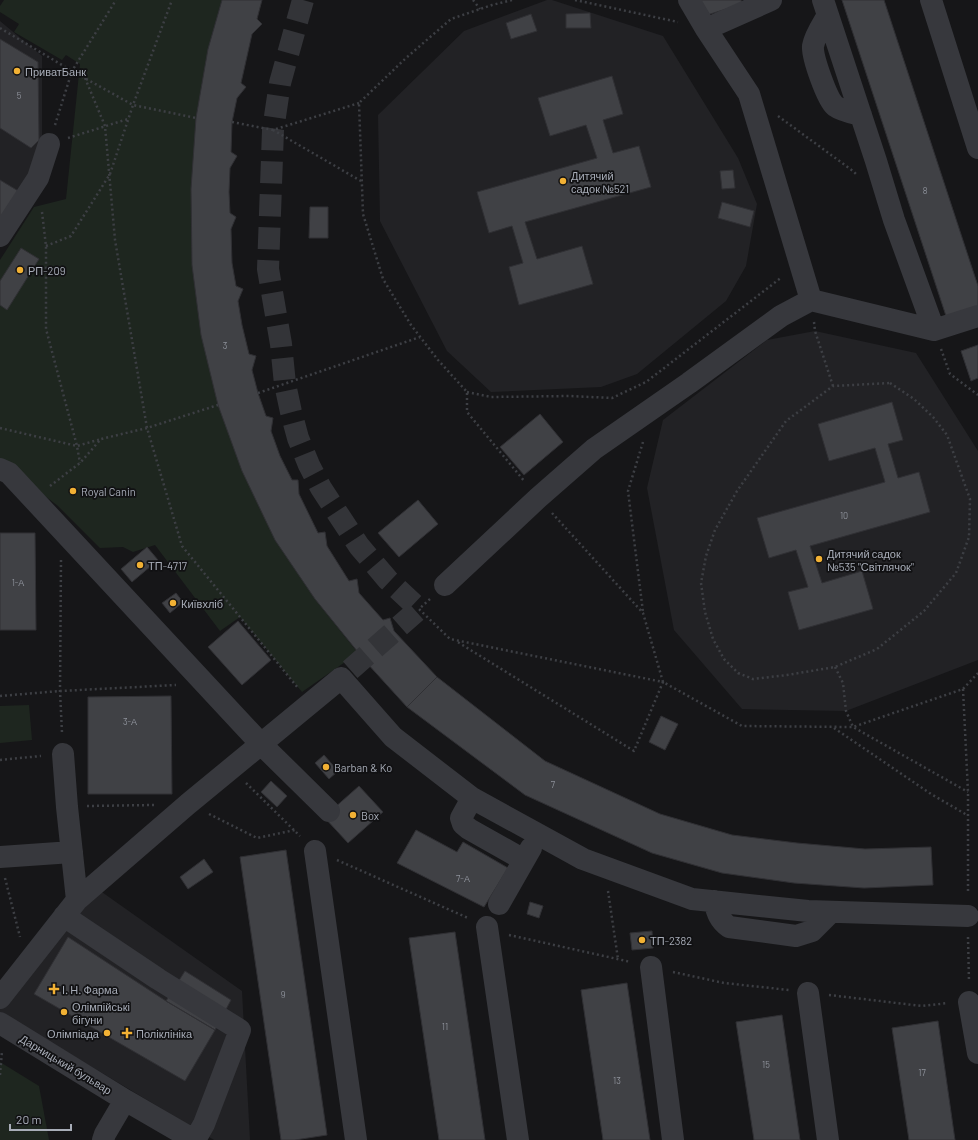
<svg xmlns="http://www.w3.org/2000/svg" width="978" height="1140" viewBox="0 0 978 1140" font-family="Barlow,sans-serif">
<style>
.built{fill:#222225}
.green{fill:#1e261f}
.building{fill:#404145;stroke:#303034}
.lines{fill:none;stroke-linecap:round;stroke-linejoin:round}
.minor-tunnel{stroke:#333438;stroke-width:22;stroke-dasharray:22 11;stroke-linecap:butt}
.path{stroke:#3d3f44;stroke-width:2.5;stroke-dasharray:2 3;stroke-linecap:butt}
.minor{stroke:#37383d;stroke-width:22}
.poi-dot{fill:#f2b134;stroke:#111113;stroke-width:1.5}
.labels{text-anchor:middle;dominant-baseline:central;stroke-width:3.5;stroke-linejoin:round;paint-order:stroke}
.number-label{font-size:9px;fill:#8e929b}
.poi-label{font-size:11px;fill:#a8adb8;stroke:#111113;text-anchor:start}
.street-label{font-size:11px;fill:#a8adb8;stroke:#111113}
</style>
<rect width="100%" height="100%" fill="#161618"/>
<path class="built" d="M 547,0 L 552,0 L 663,36 L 738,158 L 757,204 L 746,266 L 726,301 L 637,374 L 601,387 L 491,392 L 447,351 L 380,221 L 378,115 L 464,31 Z
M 0,21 L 42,56 L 42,157 L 0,224 Z
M 815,331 L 916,353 L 978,451 L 978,660 L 846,711 L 742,709 L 674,630 L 647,488 L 663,420 L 767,340 Z
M 82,878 L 242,991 L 250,1140 L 214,1140 L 0,1012 L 0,986 Z"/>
<path class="green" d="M 4,0 L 222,0 L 208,49 L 196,118 L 191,189 L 192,265 L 201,335 L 275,540 L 315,599 L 358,653 L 302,692 L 240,617 L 220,631 L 155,545 L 133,552 L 123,547 L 100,548 L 58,506 L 12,471 L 0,463 L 0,260 L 34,207 L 66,199 L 80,64 L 66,55 L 62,60 L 14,32 L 19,24 L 0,12 L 0,6 Z
M 29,705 L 32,740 L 0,743 L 0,706 Z
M 0,1062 L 39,1086 L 49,1140 L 0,1140 Z"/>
<path class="building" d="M 222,0 L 262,0 L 257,19 L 262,24 L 252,34 L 241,83 L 246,87 L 237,98 L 232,122 L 231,152 L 237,156 L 230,168 L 229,192 L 230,213 L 236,217 L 231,229 L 232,263 L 236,286 L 243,289 L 238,301 L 242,325 L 249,354 L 256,356 L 252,370 L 258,393 L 266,416 L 273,418 L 271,431 L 280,456 L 292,480 L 298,480 L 299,494 L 318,533 L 325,532 L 327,546 L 349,581 L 357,579 L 359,593 L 383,620 L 390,618 L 394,631 L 437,677 L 407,707 L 366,662 L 315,599 L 275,540 L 242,471 L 218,405 L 201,335 L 192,265 L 191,189 L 196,118 L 208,49 Z
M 698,0 L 741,0 L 742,4 L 704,16 Z
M 842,0 L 884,0 L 978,286 L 978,309 L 947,319 Z
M 590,13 L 591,28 L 566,28 L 566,14 Z
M 531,14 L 537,31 L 511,39 L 506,23 Z
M 0,39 L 38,62 L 39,140 L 31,148 L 0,128 Z
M 612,76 L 623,114 L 603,120 L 613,153 L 639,146 L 651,187 L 525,222 L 537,259 L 582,246 L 593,284 L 519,305 L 509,267 L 523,263 L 512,226 L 489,233 L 477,192 L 597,158 L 586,125 L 550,136 L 538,98 Z
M 733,170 L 735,188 L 722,189 L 720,171 Z
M 0,180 L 20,192 L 0,223 Z
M 722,202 L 754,211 L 750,227 L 718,218 Z
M 310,207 L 328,207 L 328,238 L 309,238 Z
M 21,248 L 39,259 L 7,310 L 0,305 L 0,281 Z
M 978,345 L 978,378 L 971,381 L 961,351 Z
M 892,402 L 903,440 L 888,444 L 898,478 L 919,472 L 930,512 L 810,546 L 822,583 L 862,571 L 873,609 L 799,630 L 788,592 L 808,587 L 796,550 L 769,558 L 757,518 L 885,482 L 875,448 L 829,461 L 818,424 Z
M 540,414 L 563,442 L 524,475 L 500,447 Z
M 418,500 L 438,524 L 399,557 L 378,533 Z
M 0,533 L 35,533 L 36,630 L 0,630 Z
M 147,547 L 158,560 L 132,582 L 121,569 Z
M 176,593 L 183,602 L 170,613 L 162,603 Z
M 238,621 L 271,660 L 242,685 L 208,647 Z
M 437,677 L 545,761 L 660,814 L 732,835 L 797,843 L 865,849 L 931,847 L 933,885 L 864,888 L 794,883 L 722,873 L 652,853 L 525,795 L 407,707 Z
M 171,696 L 172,794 L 88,794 L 88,697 Z
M 661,716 L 678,724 L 665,750 L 649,742 Z
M 324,755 L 338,771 L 329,779 L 315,763 Z
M 271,781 L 287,796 L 277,807 L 261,792 Z
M 359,786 L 383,812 L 348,843 L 324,817 Z
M 416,830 L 457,852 L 463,842 L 508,868 L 484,907 L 397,863 Z
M 286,850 L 327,1135 L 295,1140 L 281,1140 L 240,857 Z
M 204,859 L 213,872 L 188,889 L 180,877 Z
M 530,902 L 543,906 L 539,918 L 527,914 Z
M 652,931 L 653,948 L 632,950 L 630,933 Z
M 455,932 L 472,1049 L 485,1140 L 439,1140 L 409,938 Z
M 68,937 L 166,1001 L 215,1030 L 185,1081 L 34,994 Z
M 185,971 L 231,1000 L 215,1030 L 166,1001 Z
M 627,983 L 650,1140 L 603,1140 L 581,990 Z
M 782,1015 L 800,1140 L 754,1140 L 736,1022 Z
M 938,1021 L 955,1140 L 909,1140 L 892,1028 Z"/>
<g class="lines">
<path class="minor-tunnel" d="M 303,0 L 280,83 L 273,130 L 268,269 L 281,344 L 285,384 L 291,412 L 298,438 L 309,465 L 321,488 L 359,546 L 388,580 L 419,609 L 341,678"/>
<path class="path" d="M 473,0 L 480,9
M 512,0 L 492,5 L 451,19 L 406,58 L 359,103 L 363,214 L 383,279 L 411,325 L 438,360 L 467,392 L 467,412 L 525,482
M 575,0 L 678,22
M 0,28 L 72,71 L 133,105 L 196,118
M 85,78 L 105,126 L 115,240 L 147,428 L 182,546 L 298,688
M 359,103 L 273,130 L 361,181
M 778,116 L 853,171 L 857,175
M 232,122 L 273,130
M 55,125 L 72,71 L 116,0
M 68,138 L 128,119
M 42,212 L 46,246 L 46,329 L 77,446 L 80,463
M 46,246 L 71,236 L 110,174 L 133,105 L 172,0
M 814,322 L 815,331 L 833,386
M 941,349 L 950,374 L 978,395
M 890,383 L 914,399 L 933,417 L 947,435 L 970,499 L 969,537 L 956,573 L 924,611 L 877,649 L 835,667 L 787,675 L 753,679 L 738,673 L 724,659 L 713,639 L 705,612 L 701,583 L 706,556 L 715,530 L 737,491 L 786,421 L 833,386 Z
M 467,392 L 491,397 L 569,396 L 612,398 L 646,382 L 782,277
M 258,393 L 420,337
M 0,428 L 77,446 L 101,439
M 643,442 L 628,491 L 643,612
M 50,486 L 80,463 L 101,439 L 147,428 L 218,405
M 552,513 L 643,613 L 663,682 L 742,726 L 853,727 L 963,689 L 978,673
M 61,560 L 60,691 L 62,733
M 430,599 L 419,609 L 450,639 L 663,682 L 634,751 L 456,641
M 835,667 L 843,683 L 846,711 L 853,727 L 968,792
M 963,689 L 968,792 L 968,894
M 0,696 L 60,691 L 176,685
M 834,728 L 931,794 L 967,815
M 0,760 L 41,756
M 246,783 L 300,836
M 87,806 L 154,805
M 209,814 L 257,838 L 295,830
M 337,860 L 468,918
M 5,878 L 20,937
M 608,891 L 618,959
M 509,935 L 631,962
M 968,937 L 969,982
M 673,972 L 724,983 L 789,990
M 829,995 L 922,1006 L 948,1003
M 0,1075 L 2,1051"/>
<path class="minor" d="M 689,0 L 706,29 L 749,94 L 811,300
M 823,0 L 876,161 L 894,220 L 934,330
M 931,0 L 978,148
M 828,15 C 823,24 815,35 813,46 C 812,57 827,99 835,106 C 842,111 853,113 861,115
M 706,29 L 771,0
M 0,236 L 38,178 L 49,144
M 0,469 L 9,473 L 261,744 L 329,811
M 445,585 L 538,498 L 594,449 L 689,383 L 781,316 L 811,300 L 934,330 L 978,316
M 63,754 L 67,807 L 77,900
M 472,798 L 461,818 L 463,824 L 469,829 L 524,860
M 315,851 L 356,1140
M 0,857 L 72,852
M 714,901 C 717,912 719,920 729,927 L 796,936 L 812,931 L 831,912
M 499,904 L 531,848
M 64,916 L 158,979 L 240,1030 L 204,1124 L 195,1140
M 487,927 L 518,1140
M 651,967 L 673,1140
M 808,993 L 828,1140
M 0,998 L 77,900 L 188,804 L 341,678 L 393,737 L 472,798 L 583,859 L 692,899 L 808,911 L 968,916
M 969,1002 L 978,1053
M 0,1023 L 125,1100 L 194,1140
M 103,1140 L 105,1134 L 125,1100"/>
</g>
<g class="poi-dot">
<circle cx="17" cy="71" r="4"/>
<circle cx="563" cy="181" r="4"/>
<circle cx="20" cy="270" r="4"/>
<circle cx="73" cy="491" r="4"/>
<circle cx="819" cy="559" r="4"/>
<circle cx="140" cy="565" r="4"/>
<circle cx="173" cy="603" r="4"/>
<circle cx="326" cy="767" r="4"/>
<circle cx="353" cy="815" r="4"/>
<circle cx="642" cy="940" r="4"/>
<path d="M52 983h4v4h4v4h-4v4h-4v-4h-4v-4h4z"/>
<circle cx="64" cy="1012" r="4"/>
<circle cx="107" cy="1033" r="4"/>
<path d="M125 1027h4v4h4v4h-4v4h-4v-4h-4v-4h4z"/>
</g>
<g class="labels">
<g class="number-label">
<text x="19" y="95">5</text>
<text x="925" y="190">8</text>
<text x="225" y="345">3</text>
<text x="844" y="515">10</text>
<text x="18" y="582">1-А</text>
<text x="130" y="721">3-А</text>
<text x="553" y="784">7</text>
<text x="463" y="878">7-А</text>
<text x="283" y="994">9</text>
<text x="445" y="1026">11</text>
<text x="766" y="1064">15</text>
<text x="922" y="1072">17</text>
<text x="617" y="1080">13</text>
</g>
<g class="poi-label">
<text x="25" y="71">ПриватБанк</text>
<text x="571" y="175">Дитячий<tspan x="571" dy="13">садок №521</tspan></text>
<text x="28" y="270">РП-209</text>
<text x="81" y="491">Royal Canin</text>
<text x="827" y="553">Дитячий садок<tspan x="827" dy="13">№535 "Світлячок"</tspan></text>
<text x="148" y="565">ТП-4717</text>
<text x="181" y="603">Київхліб</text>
<text x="334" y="767">Barban &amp; Ko</text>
<text x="361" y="815">Box</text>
<text x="650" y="940">ТП-2382</text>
<text x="62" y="989">І. Н. Фарма</text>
<text x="72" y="1006">Олімпійські<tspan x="72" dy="13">бігуни</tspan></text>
<text x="99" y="1033" text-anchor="end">Олімпіада</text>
<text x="136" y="1033">Поліклініка</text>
</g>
<g class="street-label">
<text transform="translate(66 1064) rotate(31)">Дарницький бульвар</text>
</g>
</g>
<path d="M10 1124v6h61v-6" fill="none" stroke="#a8adb8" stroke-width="2"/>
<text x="16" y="1124" font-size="12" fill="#a8adb8" stroke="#111113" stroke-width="3" paint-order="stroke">20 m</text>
</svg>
